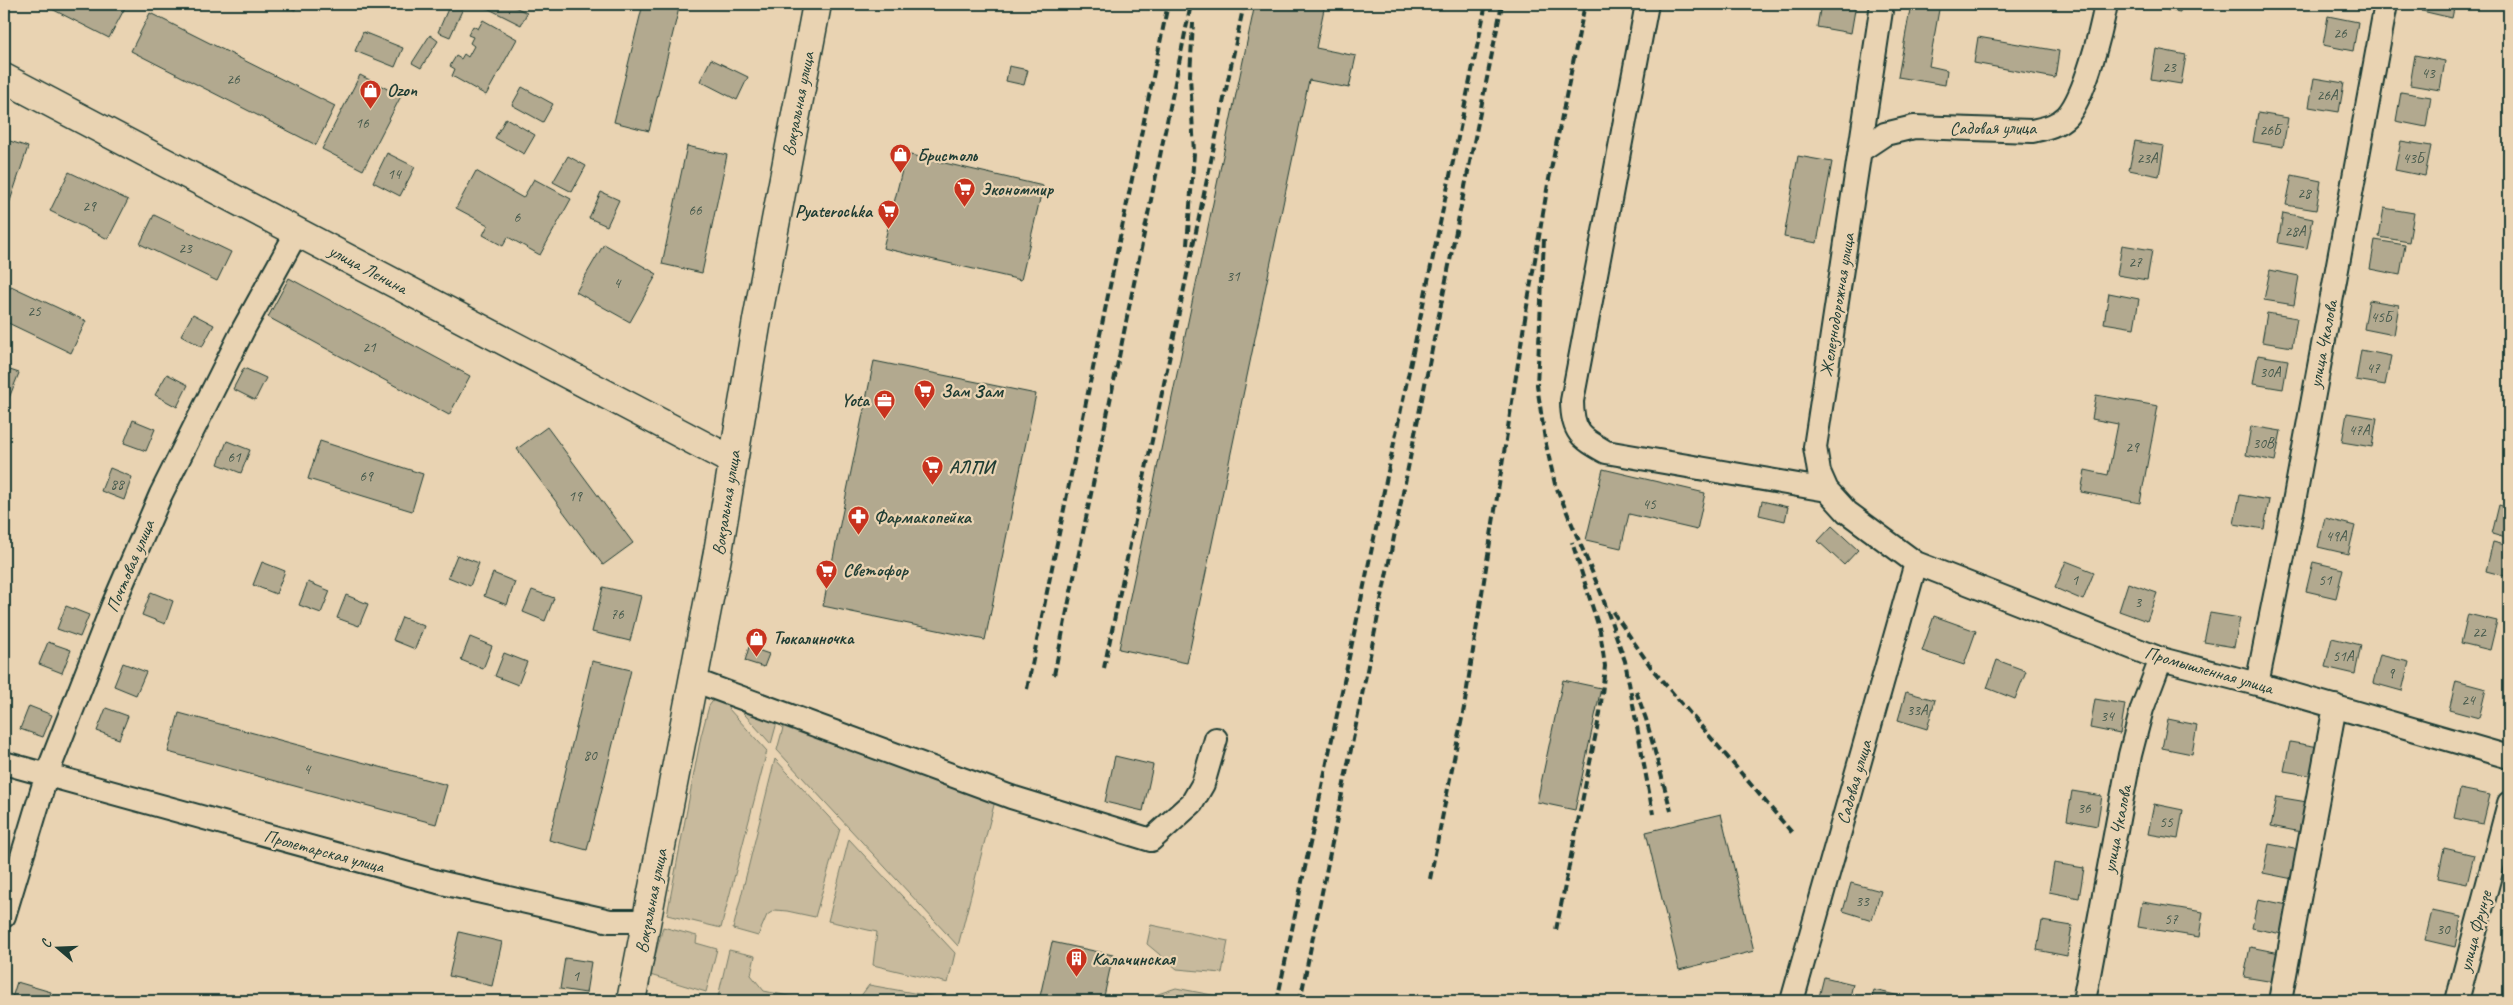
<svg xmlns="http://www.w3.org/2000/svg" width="2513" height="1005" viewBox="0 0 2513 1005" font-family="Caveat,sans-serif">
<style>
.green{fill:#c8ba9d;stroke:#747c68}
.building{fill:#b2a98f;stroke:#1f3d34}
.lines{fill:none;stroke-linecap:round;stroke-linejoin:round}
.street-casing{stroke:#1f3d34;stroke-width:26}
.secondary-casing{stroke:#1f3d34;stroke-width:31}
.street{stroke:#e9d3b2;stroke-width:22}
.secondary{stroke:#e9d3b2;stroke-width:28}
.rail{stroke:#1f3d34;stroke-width:4;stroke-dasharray:8 4;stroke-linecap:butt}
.labels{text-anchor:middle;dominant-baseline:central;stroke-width:4.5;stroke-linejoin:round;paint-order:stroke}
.number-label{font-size:15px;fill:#44584b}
.poi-label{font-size:18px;font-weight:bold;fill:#1f3d34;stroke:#e9d3b2;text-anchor:start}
.street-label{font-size:18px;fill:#1f3d34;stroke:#e9d3b2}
</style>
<rect width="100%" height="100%" fill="#e9d3b2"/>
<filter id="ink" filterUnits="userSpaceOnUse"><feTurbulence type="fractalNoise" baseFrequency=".02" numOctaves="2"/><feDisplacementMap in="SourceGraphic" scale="10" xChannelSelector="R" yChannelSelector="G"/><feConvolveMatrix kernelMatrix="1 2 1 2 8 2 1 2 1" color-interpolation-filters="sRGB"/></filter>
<g filter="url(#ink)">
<path class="green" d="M 731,697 L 728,708 L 767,751 L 721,928 L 667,915 L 701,736 L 709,706 L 715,698 Z
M 737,706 L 779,715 L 771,744 Z
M 786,717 L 996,797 L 958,946 L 777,750 Z
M 775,759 L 840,829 L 815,917 L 787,911 L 775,910 L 767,915 L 758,936 L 733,929 Z
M 849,839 L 955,953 L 948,983 L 873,965 L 877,932 L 828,921 Z
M 1151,925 L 1228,941 L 1222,973 L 1177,969 L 1147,944 Z
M 663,927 L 697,936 L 696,943 L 717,949 L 706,992 L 650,975 Z
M 729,950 L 755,956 L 751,975 L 764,991 L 797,998 L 796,1001 L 717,1001 Z
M 869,985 L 947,999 L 946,1001 L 857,1001 Z
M 1176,988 L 1217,996 L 1216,1001 L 1137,1001 Z"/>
<path class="building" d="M 42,4 L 127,4 L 109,38 Z
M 276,4 L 297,4 L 295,10 Z
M 450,4 L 465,4 L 450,37 L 438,32 Z
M 479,4 L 509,4 L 527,13 L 521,25 Z
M 643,4 L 680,4 L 649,131 L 614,122 Z
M 1255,4 L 1325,4 L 1316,48 L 1356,56 L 1349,88 L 1309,80 L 1187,663 L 1119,649 Z
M 1821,4 L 1856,4 L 1851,33 L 1817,27 Z
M 1911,4 L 1940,4 L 1929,66 L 1947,70 L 1945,85 L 1898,77 Z
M 2150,4 L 2181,4 L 2180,12 L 2150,7 Z
M 2424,4 L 2455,4 L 2452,18 L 2422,11 Z
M 150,13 L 335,106 L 316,145 L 131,51 Z
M 2328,16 L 2358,22 L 2353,51 L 2323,45 Z
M 483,20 L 517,39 L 486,95 L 452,76 L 455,69 L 450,66 L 456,56 L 461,59 L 464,54 L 468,57 L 474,46 L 470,43 L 473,37 L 468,35 L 473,26 L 478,29 Z
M 363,32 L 403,48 L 395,67 L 355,51 Z
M 430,35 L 438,41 L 421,68 L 412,63 Z
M 1978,37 L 2059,51 L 2055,78 L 1974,63 Z
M 2156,49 L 2186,55 L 2181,84 L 2151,79 Z
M 2415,55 L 2445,61 L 2440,90 L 2410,85 Z
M 711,59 L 748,77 L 737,100 L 700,81 Z
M 1009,66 L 1028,70 L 1024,85 L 1006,81 Z
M 360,75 L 401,96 L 363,170 L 322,149 Z
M 2314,78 L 2344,83 L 2339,112 L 2309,107 Z
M 522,87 L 553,104 L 543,122 L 512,105 Z
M 2401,92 L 2431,97 L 2426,127 L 2396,121 Z
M 2258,113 L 2288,118 L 2283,147 L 2253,142 Z
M 506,118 L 535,135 L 524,154 L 495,138 Z
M 4,139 L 28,147 L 4,219 Z
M 2135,141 L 2164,146 L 2159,176 L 2129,170 Z
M 2401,141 L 2431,146 L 2425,176 L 2395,170 Z
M 687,146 L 727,155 L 702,273 L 662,264 Z
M 387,153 L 415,167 L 400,196 L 373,182 Z
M 906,154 L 1043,186 L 1021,280 L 883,248 Z
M 568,156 L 586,166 L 572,192 L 553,182 Z
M 1798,156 L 1832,162 L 1817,243 L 1784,237 Z
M 476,171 L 523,198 L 534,179 L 571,199 L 540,255 L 508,237 L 503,246 L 483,235 L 488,225 L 456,208 Z
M 69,172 L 128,200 L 108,239 L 50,211 Z
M 2292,175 L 2321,181 L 2316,210 L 2286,205 Z
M 601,192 L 619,200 L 607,226 L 589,218 Z
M 2384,208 L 2414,213 L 2409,242 L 2379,237 Z
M 2283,213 L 2313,219 L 2307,248 L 2278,243 Z
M 154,215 L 231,252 L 217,281 L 140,244 Z
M 2375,240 L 2405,245 L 2400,275 L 2370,269 Z
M 604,244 L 657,274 L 630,322 L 576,292 Z
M 2122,245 L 2152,250 L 2147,280 L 2117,275 Z
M 2270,270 L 2299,276 L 2294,305 L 2264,300 Z
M 289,278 L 470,376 L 449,415 L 268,317 Z
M 11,286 L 86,321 L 71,353 L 4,321 L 4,302 Z
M 2109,293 L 2139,299 L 2134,328 L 2104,323 Z
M 2369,300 L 2399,305 L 2394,335 L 2364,329 Z
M 2267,313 L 2297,318 L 2292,347 L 2262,342 Z
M 193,314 L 214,325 L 202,347 L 181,335 Z
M 2361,350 L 2391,356 L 2385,385 L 2356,380 Z
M 2258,355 L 2288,360 L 2283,389 L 2253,384 Z
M 874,361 L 1036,394 L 985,640 L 823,606 Z
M 4,368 L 19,373 L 5,408 L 4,408 Z
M 244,368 L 266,378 L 255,400 L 233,389 Z
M 167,374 L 188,385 L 177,407 L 155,395 Z
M 2096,395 L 2158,406 L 2140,503 L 2081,492 L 2085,470 L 2108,475 L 2118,424 L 2092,419 Z
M 2347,413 L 2377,418 L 2372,447 L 2342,442 Z
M 133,420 L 155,429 L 146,451 L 124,443 Z
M 2251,426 L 2281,431 L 2275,461 L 2246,455 Z
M 547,427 L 633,543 L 603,565 L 517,449 Z
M 227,441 L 250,450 L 241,473 L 218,464 Z
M 320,441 L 423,474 L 412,511 L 308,479 Z
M 110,468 L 132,477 L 124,500 L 101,491 Z
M 1603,469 L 1705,493 L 1697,530 L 1629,514 L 1621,548 L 1586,540 Z
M 2240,495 L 2269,500 L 2264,529 L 2234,524 Z
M 1762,501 L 1788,507 L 1785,521 L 1759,515 Z
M 2499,505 L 2509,508 L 2509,539 L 2492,534 Z
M 2325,518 L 2355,526 L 2348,554 L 2318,547 Z
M 1832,526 L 1858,550 L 1844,565 L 1818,541 Z
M 2493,542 L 2509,546 L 2509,577 L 2486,571 Z
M 457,555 L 479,563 L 470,586 L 448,577 Z
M 2066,561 L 2094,572 L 2083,600 L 2055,588 Z
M 262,562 L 285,571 L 276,594 L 253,585 Z
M 2313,562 L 2343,569 L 2336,598 L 2306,591 Z
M 493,573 L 515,582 L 507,605 L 484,596 Z
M 308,582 L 330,591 L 321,613 L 299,605 Z
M 2128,583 L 2157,593 L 2147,621 L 2119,611 Z
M 603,587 L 641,596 L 630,641 L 592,632 Z
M 532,590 L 554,598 L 545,621 L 523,612 Z
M 151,592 L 173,601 L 165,624 L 142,615 Z
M 346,595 L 368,604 L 359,626 L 337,618 Z
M 66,606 L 89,615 L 80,637 L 57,629 Z
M 2210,613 L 2240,618 L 2234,647 L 2204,642 Z
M 2468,614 L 2497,621 L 2490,650 L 2461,643 Z
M 1934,616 L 1976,631 L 1964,665 L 1922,651 Z
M 402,617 L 424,626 L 415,649 L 393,640 Z
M 470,637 L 492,646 L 483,669 L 461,660 Z
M 2332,638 L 2361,645 L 2355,674 L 2325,667 Z
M 48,642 L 71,650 L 62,673 L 39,664 Z
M 749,647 L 769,654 L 764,667 L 745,661 Z
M 504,653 L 527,662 L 518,685 L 495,676 Z
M 2380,655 L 2409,662 L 2402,691 L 2373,683 Z
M 1997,660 L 2026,671 L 2015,699 L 1987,688 Z
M 592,661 L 631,670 L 587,850 L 549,840 Z
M 123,663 L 146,672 L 136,695 L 114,686 Z
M 1563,680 L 1601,688 L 1575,810 L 1537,802 Z
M 2456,681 L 2486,689 L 2479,718 L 2449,710 Z
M 1906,692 L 1935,700 L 1927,729 L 1898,720 Z
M 2095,699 L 2125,704 L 2120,734 L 2090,728 Z
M 29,706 L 52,715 L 43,737 L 20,729 Z
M 106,708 L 128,716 L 119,739 L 97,731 Z
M 179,713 L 447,785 L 436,824 L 168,752 Z
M 2168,719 L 2197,725 L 2192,754 L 2162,748 Z
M 2290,742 L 2319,747 L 2314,776 L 2284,771 Z
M 1115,756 L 1153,765 L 1143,811 L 1105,802 Z
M 2460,789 L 2490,795 L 2483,824 L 2454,818 Z
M 2072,791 L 2102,796 L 2097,826 L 2067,820 Z
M 2277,797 L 2307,802 L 2301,832 L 2271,826 Z
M 2154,804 L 2183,810 L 2178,839 L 2148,834 Z
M 1721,814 L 1754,951 L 1679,970 L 1646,832 Z
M 2269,844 L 2299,850 L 2293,879 L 2263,873 Z
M 2444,848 L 2474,855 L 2467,884 L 2438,878 Z
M 2054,863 L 2084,868 L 2079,898 L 2049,892 Z
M 1851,883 L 1881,891 L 1872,920 L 1843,911 Z
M 2258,899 L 2288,905 L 2282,934 L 2252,928 Z
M 2142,902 L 2203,912 L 2199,937 L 2138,927 Z
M 2432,911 L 2461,917 L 2455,947 L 2425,940 Z
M 2042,921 L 2072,926 L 2067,956 L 2037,950 Z
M 459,932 L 502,942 L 492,986 L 449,976 Z
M 1052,942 L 1113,955 L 1103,1001 L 1039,1001 Z
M 2250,947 L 2280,953 L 2274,982 L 2244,977 Z
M 565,958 L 591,962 L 586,993 L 560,989 Z
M 2509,974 L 2509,1001 L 2503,1001 Z
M 1824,977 L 1853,984 L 1849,1001 L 1818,1001 Z
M 17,982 L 51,992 L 49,1001 L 11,1001 Z
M 1874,990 L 1904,997 L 1903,1001 L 1871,1001 Z
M 2240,995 L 2270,1001 L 2239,1001 Z"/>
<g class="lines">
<defs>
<path id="street" d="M 1647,4 L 1572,401 C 1572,432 1581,438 1606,452 L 1827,490
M 1882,4 L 1815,447 L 1819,472 L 1827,490 L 1847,512 L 1916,563 L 2161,659 L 2257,684 L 2509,757
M 1861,150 L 1885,134 L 1914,127 L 2032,131 C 2045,128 2057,126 2067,116 C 2085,96 2101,31 2106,4
M 693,680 L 1011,797 L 1151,840 L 1192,803 L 1203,784 L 1216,739
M 2257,684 L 2294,502 L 2386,4
M 4,763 L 438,882 L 610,921 L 647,921
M 4,916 L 47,774 L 113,605 L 161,494 L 244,328 L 297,232
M 1792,1001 L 1916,563
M 2084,1001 L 2130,755 L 2142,709 L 2161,659
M 2280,1001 L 2335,706
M 2457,1001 L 2509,803"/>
<path id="secondary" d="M 4,78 L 733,461
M 631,1001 L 718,552 L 757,320 L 817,4"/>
</defs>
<use href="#street" class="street-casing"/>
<use href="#secondary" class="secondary-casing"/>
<use href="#street" class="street"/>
<use href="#secondary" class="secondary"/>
<path class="rail" d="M 1544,239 L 1537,385 L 1545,440 L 1555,484 L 1601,593 L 1625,661 L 1653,814
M 1187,245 L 1194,153 L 1190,75 L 1193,23
M 1613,612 L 1653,670 L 1794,835
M 1104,668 L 1244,4
M 1054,675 L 1191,4
M 1027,689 L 1168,4
M 1636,691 L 1646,719 L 1671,811
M 1430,879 L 1464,708 L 1527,306 L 1548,184 L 1585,4
M 1556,930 L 1600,713 L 1605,666 L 1600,631 L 1572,542
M 1277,1001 L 1486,4
M 1300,1001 L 1502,4"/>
</g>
</g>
<defs>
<symbol id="shop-pin" viewBox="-11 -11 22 30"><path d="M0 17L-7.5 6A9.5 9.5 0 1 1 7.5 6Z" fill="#c8321e" stroke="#e9d3b2"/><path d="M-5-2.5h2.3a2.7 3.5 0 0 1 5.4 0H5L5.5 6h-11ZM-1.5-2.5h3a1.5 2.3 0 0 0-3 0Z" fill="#fff"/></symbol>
<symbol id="supermarket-pin" viewBox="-11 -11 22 30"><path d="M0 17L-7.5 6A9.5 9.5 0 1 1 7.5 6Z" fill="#c8321e" stroke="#e9d3b2"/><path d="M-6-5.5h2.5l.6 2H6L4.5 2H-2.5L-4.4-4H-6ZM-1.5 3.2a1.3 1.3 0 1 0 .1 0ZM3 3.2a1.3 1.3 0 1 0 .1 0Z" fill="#fff"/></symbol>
<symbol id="office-pin" viewBox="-11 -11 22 30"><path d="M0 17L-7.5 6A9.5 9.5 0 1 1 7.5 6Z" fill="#c8321e" stroke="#e9d3b2"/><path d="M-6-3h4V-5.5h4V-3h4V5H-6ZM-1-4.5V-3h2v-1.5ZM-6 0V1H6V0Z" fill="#fff"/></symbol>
<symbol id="pharmacy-pin" viewBox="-11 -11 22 30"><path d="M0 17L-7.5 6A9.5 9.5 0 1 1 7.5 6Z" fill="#c8321e" stroke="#e9d3b2"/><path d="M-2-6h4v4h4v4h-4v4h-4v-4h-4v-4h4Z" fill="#fff"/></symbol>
<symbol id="building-pin" viewBox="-11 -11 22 30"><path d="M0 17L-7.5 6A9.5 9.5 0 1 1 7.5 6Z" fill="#c8321e" stroke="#e9d3b2"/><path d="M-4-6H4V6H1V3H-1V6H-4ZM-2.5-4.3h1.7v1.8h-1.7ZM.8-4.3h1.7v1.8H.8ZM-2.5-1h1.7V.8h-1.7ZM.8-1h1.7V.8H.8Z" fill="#fff"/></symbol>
</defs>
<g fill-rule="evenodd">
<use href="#shop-pin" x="358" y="78" width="25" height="34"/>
<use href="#shop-pin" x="888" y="142" width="25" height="34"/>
<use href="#supermarket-pin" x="952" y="176" width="25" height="34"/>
<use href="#supermarket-pin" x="876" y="198" width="25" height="34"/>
<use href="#supermarket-pin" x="912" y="378" width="25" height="34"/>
<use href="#office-pin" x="872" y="388" width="25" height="34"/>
<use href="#supermarket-pin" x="920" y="454" width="25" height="34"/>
<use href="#pharmacy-pin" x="846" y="504" width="25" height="34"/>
<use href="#supermarket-pin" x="814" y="558" width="25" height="34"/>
<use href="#shop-pin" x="744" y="626" width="25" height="34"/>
<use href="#building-pin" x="1064" y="946" width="25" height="34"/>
</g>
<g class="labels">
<g class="number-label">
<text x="2340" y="33">26</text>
<text x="2169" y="67">23</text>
<text x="2428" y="73">43</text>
<text x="233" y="79">26</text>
<text x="2327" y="95">26А</text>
<text x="362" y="123">16</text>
<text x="2270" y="130">26Б</text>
<text x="2147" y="158">23А</text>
<text x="2413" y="158">43Б</text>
<text x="394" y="174">14</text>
<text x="2304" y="193">28</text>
<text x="89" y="206">29</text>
<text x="695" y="210">66</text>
<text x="517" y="217">6</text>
<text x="2295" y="231">28А</text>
<text x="185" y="248">23</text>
<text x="2135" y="262">27</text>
<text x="1233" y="276">31</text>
<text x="617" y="283">4</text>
<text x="34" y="311">25</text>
<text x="2381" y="317">45Б</text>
<text x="369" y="347">21</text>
<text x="2373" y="368">47</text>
<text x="2270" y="372">30А</text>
<text x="2359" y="430">47А</text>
<text x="2263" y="443">30В</text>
<text x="2132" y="447">29</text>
<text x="234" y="457">61</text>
<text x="366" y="476">69</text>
<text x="117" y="484">88</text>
<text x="575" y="496">19</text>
<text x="1649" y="504">45</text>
<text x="2336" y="536">49А</text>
<text x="2075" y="580">1</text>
<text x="2325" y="580">51</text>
<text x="2138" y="602">3</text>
<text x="617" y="614">76</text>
<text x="2479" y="632">22</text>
<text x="2343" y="656">51А</text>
<text x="2391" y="673">9</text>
<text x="2468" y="700">24</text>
<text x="1917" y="710">33А</text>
<text x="2107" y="716">34</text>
<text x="590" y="755">80</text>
<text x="307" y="769">4</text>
<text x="2084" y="808">36</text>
<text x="2166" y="822">55</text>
<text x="1862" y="901">33</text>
<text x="2171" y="919">57</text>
<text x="2443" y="929">30</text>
<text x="576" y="976">1</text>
</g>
<g class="poi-label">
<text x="387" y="90">Ozon</text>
<text x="917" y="155">Бристоль</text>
<text x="981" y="189">Экономмир</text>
<text x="872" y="211" text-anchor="end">Pyaterochka</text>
<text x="941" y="391">Зам Зам</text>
<text x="869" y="400" text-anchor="end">Yota</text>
<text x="949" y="467">АЛПИ</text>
<text x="874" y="517">Фармакопейка</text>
<text x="843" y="570">Светофор</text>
<text x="773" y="638">Тюкалиночка</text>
<text x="1092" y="959">Калачинская</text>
</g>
<g class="street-label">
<text transform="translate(798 104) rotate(-79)">Вокзальная улица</text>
<text x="1993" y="128">Садовая улица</text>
<text transform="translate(368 269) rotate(28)">улица Ленина</text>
<text transform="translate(1837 305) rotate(-81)">Железнодорожная улица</text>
<text transform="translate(2323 344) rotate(-79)">улица Чкалова</text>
<text transform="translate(726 503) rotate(-81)">Вокзальная улица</text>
<text transform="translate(130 566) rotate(-67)">Почтовая улица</text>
<text transform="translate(2209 670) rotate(16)">Промышленная улица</text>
<text transform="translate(1854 782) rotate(-74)">Садовая улица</text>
<text transform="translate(2117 829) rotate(-79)">улица Чкалова</text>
<text transform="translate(324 851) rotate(15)">Пролетарская улица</text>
<text transform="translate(651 901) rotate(-79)">Вокзальная улица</text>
<text transform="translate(2475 931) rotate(-75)">улица Фрунзе</text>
</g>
</g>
<rect width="2513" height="1005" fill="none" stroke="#e9d3b2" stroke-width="20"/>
<rect x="10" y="10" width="2493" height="985" fill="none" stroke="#1f3d34" stroke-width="2" filter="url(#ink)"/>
<g transform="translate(58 948) rotate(289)" stroke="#e9d3b2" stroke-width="4" paint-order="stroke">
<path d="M0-4L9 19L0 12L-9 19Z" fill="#1f3d34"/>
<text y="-8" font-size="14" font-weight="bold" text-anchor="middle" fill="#1f3d34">С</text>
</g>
</svg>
